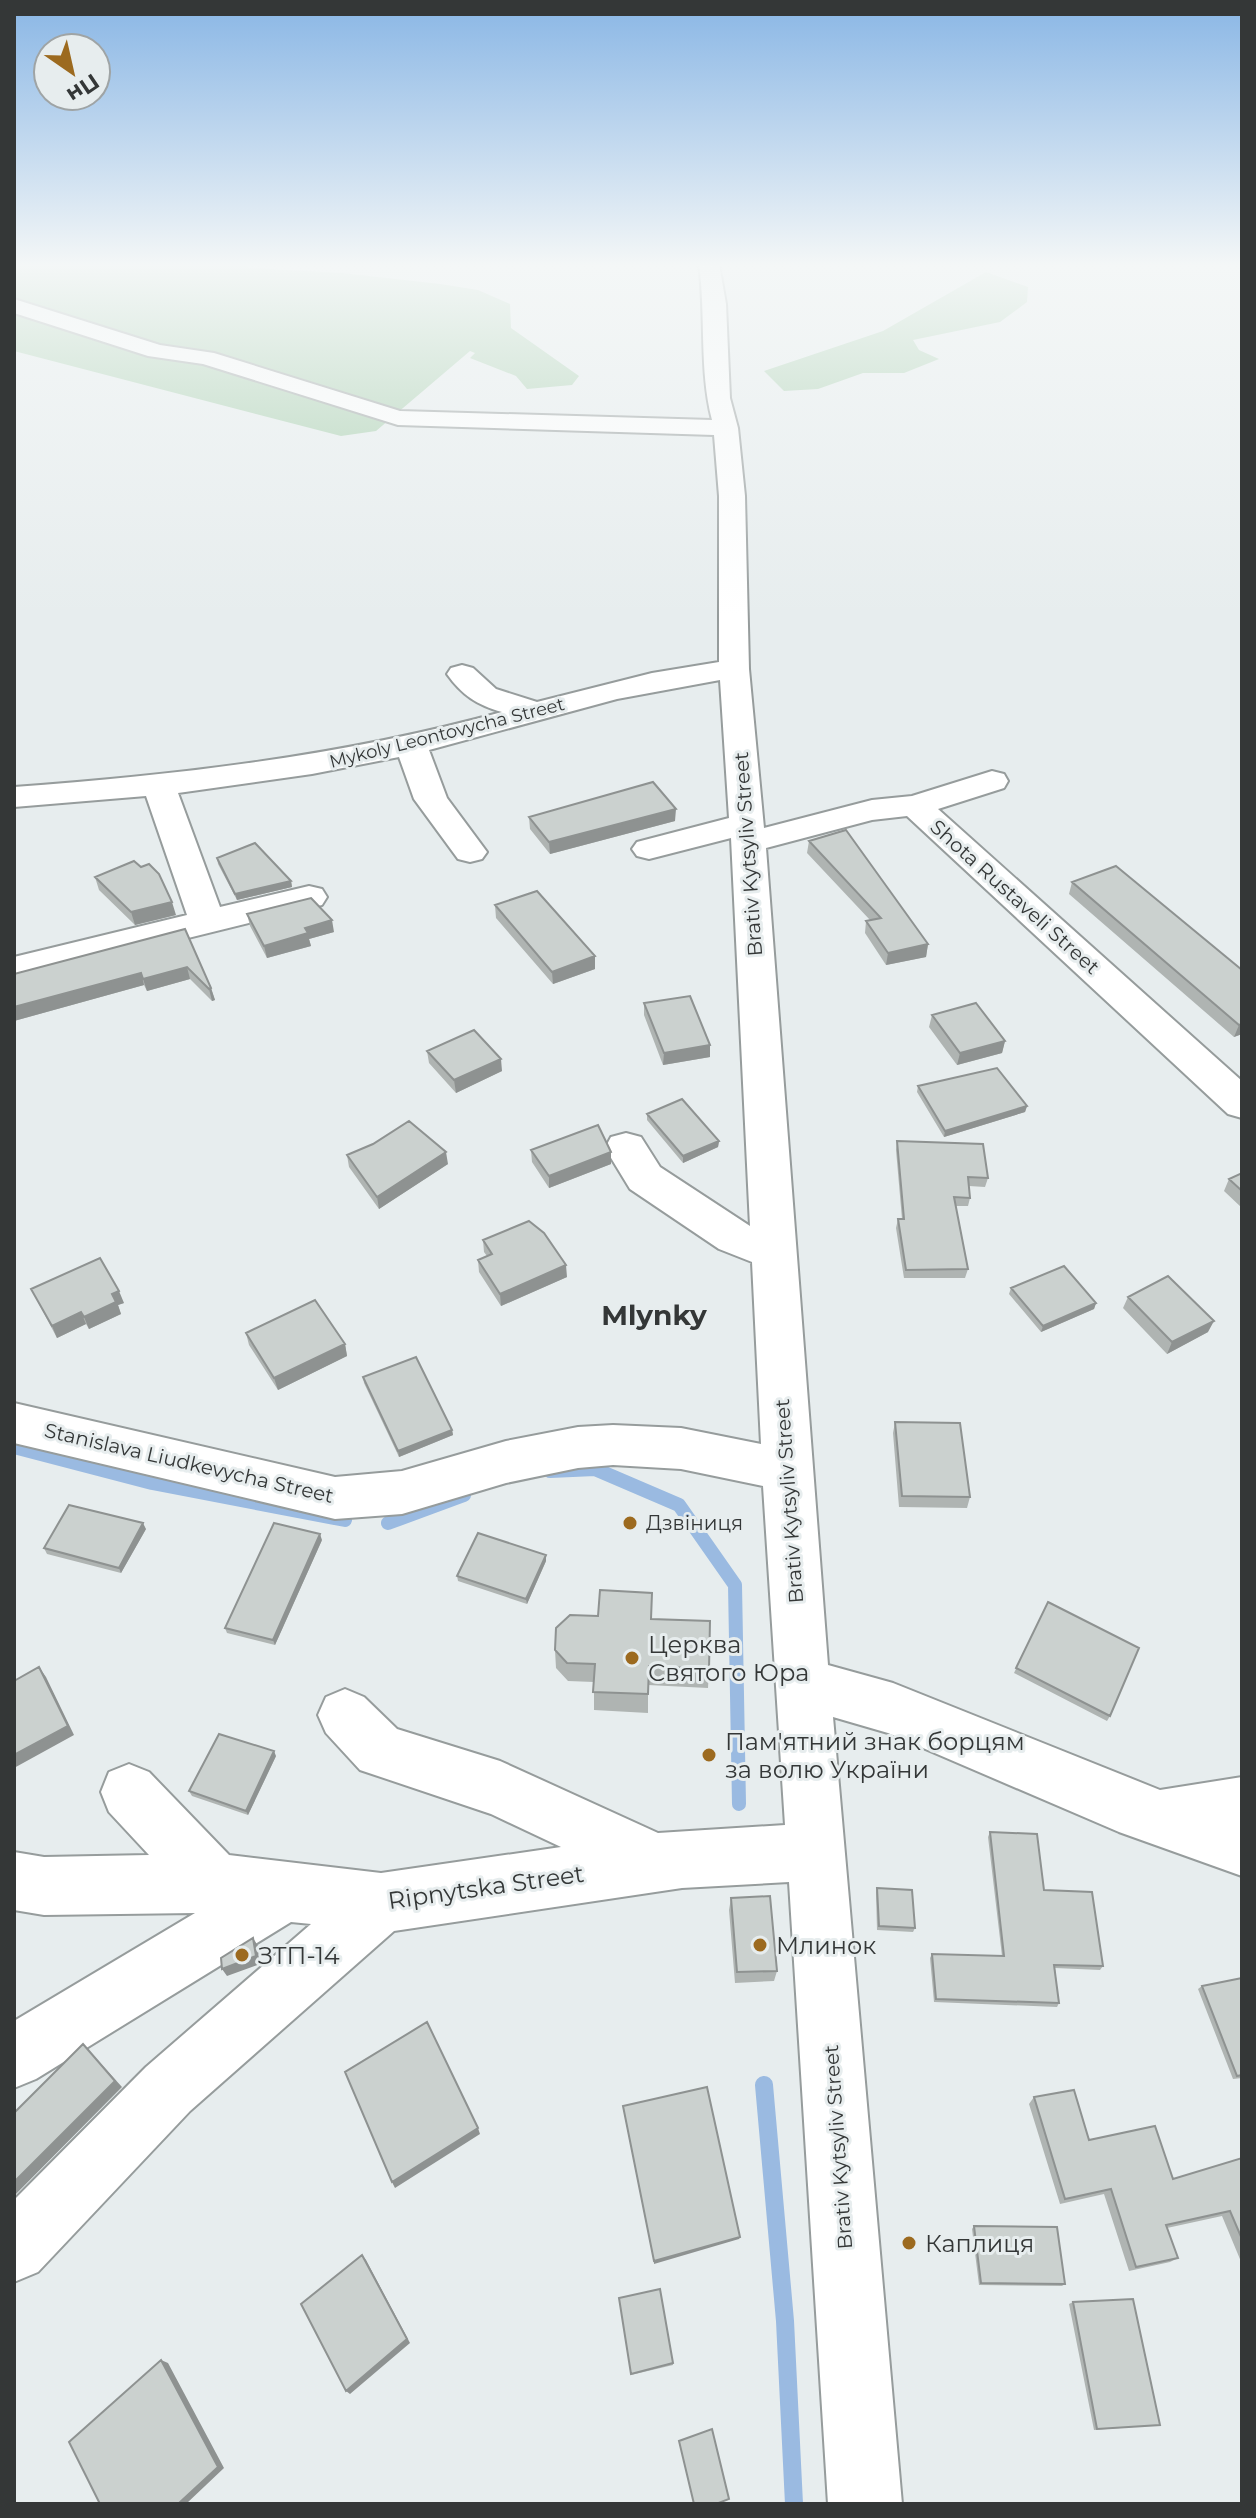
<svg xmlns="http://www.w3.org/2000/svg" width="1256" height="2518" viewBox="0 0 1256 2518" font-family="Montserrat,sans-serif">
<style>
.green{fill:#a5cdab}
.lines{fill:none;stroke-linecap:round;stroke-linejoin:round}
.stream-far1{stroke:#9abae1;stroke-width:14}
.stream{stroke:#9abae1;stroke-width:18}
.minor-casing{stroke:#969c9c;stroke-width:4}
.minor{fill:#fff;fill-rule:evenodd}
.wall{fill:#afb4b2}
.shaded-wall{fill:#8e9291}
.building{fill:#cbd1cf;stroke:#8e9291;stroke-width:2}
.poi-dot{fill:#9c6a1f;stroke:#e7edee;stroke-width:3}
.labels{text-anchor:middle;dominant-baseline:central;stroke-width:6;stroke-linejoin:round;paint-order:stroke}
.far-street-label{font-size:18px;fill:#343737;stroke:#e7edee}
.street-label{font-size:20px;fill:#343737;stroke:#e7edee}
.poi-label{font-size:20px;fill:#343737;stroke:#e7edee;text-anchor:start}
.near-poi-label{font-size:24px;fill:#343737;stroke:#e7edee;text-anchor:start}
.near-street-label{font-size:24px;fill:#343737;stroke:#e7edee}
.district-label{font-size:28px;font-weight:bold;fill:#343737;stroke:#e7edee}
</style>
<rect width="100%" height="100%" fill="#e7edee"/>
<path class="green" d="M 14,264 L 245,264 L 249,268 L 342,273 L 440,284 L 478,290 L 510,304 L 511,328 L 579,376 L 572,385 L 527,389 L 516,376 L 470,358 L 475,353 L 470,351 L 376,431 L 341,436 L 14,351 Z
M 986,272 L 1028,287 L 1027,302 L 1000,322 L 913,340 L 919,350 L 939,359 L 904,373 L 863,373 L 818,389 L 784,391 L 764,371 L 883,331 Z"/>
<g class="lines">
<path class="stream-far1" d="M 14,1447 L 152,1483 L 345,1520
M 550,1471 L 595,1469 L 679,1505 L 735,1585 L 739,1804
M 388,1523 L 464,1495"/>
<path class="stream" d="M 764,2085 L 785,2321 L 794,2504"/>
<defs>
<path id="minor" d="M 699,264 L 719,264 L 726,304 L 730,398 L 738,428 L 745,496 L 749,669 L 764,828 L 872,800 L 912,796 L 992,771 L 1004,774 L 1008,781 L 1004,788 L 938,809 L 1242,1081 L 1242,1118 L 1228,1114 L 907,816 L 872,820 L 766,848 L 828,1665 L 893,1683 L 1160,1790 L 1242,1777 L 1242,1876 L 1119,1832 L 888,1733 L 833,1717 L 902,2504 L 828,2504 L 789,1882 L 682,1888 L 394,1931 L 190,2111 L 38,2272 L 14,2282 L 14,2200 L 146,2067 L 311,1924 L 291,1922 L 36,2079 L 14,2088 L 14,2021 L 195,1913 L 44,1915 L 14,1910 L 14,1852 L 44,1857 L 149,1855 L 109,1812 L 101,1792 L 109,1772 L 129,1764 L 149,1772 L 229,1855 L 381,1873 L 561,1847 L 491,1814 L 360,1770 L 326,1733 L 318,1715 L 326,1697 L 345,1689 L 364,1697 L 397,1729 L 500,1761 L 658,1833 L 785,1825 L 763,1486 L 681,1469 L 613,1465 L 578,1468 L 506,1483 L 402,1514 L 335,1519 L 14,1443 L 14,1403 L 335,1477 L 402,1471 L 506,1441 L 578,1427 L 613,1425 L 681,1428 L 761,1444 L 752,1262 L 719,1249 L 630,1189 L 605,1148 L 611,1137 L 626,1133 L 641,1137 L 660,1167 L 750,1226 L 731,838 L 649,859 L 637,856 L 632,849 L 637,842 L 729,818 L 720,680 L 617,699 L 429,750 L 447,798 L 487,852 L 482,859 L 470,862 L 458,859 L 414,799 L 399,757 L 312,774 L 178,793 L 220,907 L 309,886 L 322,889 L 327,897 L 322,905 L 14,981 L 14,957 L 187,915 L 146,796 L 14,807 L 14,787 C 179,775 342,756 502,712 C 477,705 462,695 447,674 L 451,668 L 462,665 L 473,668 L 496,689 L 537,702 L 652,673 L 719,662 L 719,496 L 714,435 L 398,425 L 203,364 L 148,356 L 14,313 L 14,299 L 160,345 L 214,353 L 400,411 L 712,420 C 699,370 706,316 699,264 Z"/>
</defs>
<use href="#minor" class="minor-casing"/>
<use href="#minor" class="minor"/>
</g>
<path class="wall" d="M 529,817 L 675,821 L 550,854 L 530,829 Z
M 809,841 L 928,944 L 926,957 L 886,965 L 865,933 L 866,921 L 870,920 L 807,853 Z
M 217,858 L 291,881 L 292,887 L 237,900 L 218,864 Z
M 95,877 L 176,915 L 135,925 L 99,890 Z
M 1072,882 L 1242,970 L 1242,1034 L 1234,1037 L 1069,894 Z
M 495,905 L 595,969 L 553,984 L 496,918 Z
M 247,914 L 334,932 L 309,939 L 311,946 L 267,958 L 250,926 Z
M 185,929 L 211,988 L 215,1000 L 212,1001 L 190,979 L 147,991 L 144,985 L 14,1021 L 14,974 Z
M 644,1003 L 710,1045 L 710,1057 L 663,1065 L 644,1015 Z
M 932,1015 L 1005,1041 L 1002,1053 L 957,1065 L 929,1027 Z
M 427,1051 L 502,1071 L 456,1093 L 429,1063 Z
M 918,1086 L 1027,1106 L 1025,1112 L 944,1137 L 917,1092 Z
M 647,1114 L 719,1141 L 718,1147 L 683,1163 L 647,1120 Z
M 897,1141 L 988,1178 L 985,1187 L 969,1186 L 970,1198 L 968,1206 L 956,1206 L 968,1269 L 965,1278 L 904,1278 L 896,1228 L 898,1219 L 902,1219 L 896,1150 Z
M 531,1150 L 611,1164 L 549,1188 L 532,1162 Z
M 347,1155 L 448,1164 L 379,1209 L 349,1167 Z
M 1242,1173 L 1242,1208 L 1224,1191 L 1229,1179 Z
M 483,1240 L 567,1277 L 501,1306 L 479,1272 L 478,1260 L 487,1256 L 484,1252 Z
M 1011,1288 L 1096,1303 L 1094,1309 L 1041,1332 L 1009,1294 Z
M 31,1289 L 124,1303 L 118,1305 L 121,1314 L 89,1329 L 86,1324 L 57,1338 Z
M 1128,1297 L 1208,1332 L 1167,1354 L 1123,1308 Z
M 246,1333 L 345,1344 L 347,1356 L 278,1390 L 249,1345 Z
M 363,1377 L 452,1430 L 453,1435 L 399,1457 L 364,1383 Z
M 895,1422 L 970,1497 L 967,1508 L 899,1507 L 893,1433 Z
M 146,1529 L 121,1573 L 47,1554 L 44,1548 Z
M 322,1540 L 275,1645 L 227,1633 L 225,1628 Z
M 546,1561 L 527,1604 L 458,1581 L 457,1576 Z
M 1048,1602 L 1110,1716 L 1107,1721 L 1014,1673 Z
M 652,1619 L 709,1669 L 708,1688 L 648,1685 L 648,1713 L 594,1710 L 594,1682 L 568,1681 L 556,1668 L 555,1650 Z
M 276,1756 L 248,1815 L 192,1796 L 189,1791 Z
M 990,1832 L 1044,1890 L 1103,1966 L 1100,1970 L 1055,1968 L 1059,2003 L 1057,2007 L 934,2002 L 930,1958 L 932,1954 L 1002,1956 L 988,1837 Z
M 877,1888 L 915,1928 L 913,1932 L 877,1930 L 876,1892 Z
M 731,1898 L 777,1971 L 774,1981 L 735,1983 L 729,1910 Z
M 1242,1978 L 1242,2078 L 1233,2079 L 1198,1989 L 1202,1986 Z
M 1034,2097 L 1089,2140 L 1173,2179 L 1242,2158 L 1242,2264 L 1222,2216 L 1167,2228 L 1178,2258 L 1170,2262 L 1129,2271 L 1104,2194 L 1060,2204 L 1029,2104 Z
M 974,2226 L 1065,2284 L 1062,2286 L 979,2285 L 972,2229 Z
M 619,2298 L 673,2363 L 673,2365 L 631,2375 Z
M 1073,2302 L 1160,2425 L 1094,2430 L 1069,2304 Z"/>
<path class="shaded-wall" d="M 676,809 L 675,821 L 550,854 L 549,842 Z
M 291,881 L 292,887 L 237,900 L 235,894 Z
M 172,902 L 176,915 L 135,925 L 131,912 Z
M 332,920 L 334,932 L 309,939 L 311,946 L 267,958 L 264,946 L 305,928 Z
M 928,944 L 926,957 L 886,965 L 888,953 Z
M 595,956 L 595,969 L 553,984 L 552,972 Z
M 187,967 L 190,979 L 147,991 L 143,979 Z
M 141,973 L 144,985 L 14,1021 L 14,1007 Z
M 211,988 L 215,1000 L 212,1001 L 209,989 Z
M 1242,1024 L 1242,1034 L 1234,1037 L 1239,1025 Z
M 1005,1041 L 1002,1053 L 957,1065 L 960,1053 Z
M 710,1045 L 710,1057 L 663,1065 L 664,1053 Z
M 501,1059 L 502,1071 L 456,1093 L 454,1080 Z
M 1027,1106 L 1025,1112 L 944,1137 L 945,1131 Z
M 719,1141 L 718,1147 L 683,1163 L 683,1156 Z
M 446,1152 L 448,1164 L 379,1209 L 377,1197 Z
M 611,1152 L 611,1164 L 549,1188 L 549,1176 Z
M 566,1265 L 567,1277 L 501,1306 L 500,1294 Z
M 119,1291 L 124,1303 L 118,1305 L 121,1314 L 89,1329 L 84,1317 L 112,1294 Z
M 1096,1303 L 1094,1309 L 1041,1332 L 1043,1326 Z
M 81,1312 L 86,1324 L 57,1338 L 52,1326 Z
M 1214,1321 L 1208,1332 L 1167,1354 L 1172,1342 Z
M 345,1344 L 347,1356 L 278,1390 L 274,1378 Z
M 452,1430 L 453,1435 L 399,1457 L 398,1451 Z
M 143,1523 L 146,1529 L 121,1573 L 119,1568 Z
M 320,1534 L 322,1540 L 275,1645 L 273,1640 Z
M 546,1555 L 546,1561 L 527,1604 L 526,1599 Z
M 39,1667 L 46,1677 L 74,1735 L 14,1768 L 14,1755 Z
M 274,1751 L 276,1756 L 248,1815 L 246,1811 Z
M 253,1938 L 258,1946 L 260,1964 L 227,1976 L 222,1969 Z
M 83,2044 L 122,2087 L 14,2196 L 14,2182 Z
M 478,2128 L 480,2134 L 395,2188 L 392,2182 Z
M 740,2237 L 739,2239 L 654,2264 L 654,2261 Z
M 362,2255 L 366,2260 L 410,2343 L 350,2394 L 346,2391 Z
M 161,2360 L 168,2363 L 224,2468 L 186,2504 L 178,2504 Z"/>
<path class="building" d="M 653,782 L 676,809 L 549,842 L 529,817 Z
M 846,830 L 928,944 L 888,953 L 866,921 L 881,918 L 809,841 Z
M 255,843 L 291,881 L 235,894 L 217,858 Z
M 134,861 L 141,867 L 149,864 L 159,874 L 172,902 L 131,912 L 95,877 Z
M 1116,866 L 1242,970 L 1242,1024 L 1239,1025 L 1072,882 Z
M 537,891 L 595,956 L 552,972 L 495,905 Z
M 311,898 L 332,920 L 305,928 L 308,933 L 264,946 L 247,914 Z
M 185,929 L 211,988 L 209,989 L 187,967 L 143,979 L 141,973 L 14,1007 L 14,974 Z
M 690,996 L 710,1045 L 664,1053 L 644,1003 Z
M 976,1003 L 1005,1041 L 960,1053 L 932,1015 Z
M 474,1030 L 501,1059 L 454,1080 L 427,1051 Z
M 997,1068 L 1027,1106 L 945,1131 L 918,1086 Z
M 682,1099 L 719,1141 L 683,1156 L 647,1114 Z
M 409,1121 L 446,1152 L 377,1197 L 347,1155 L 373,1144 Z
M 598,1125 L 611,1152 L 549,1176 L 531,1150 Z
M 897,1141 L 983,1144 L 988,1178 L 968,1177 L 970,1198 L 954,1197 L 968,1269 L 906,1270 L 898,1219 L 904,1219 Z
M 1242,1173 L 1242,1191 L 1229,1179 Z
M 529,1221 L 544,1233 L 566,1265 L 500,1294 L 478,1260 L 492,1254 L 483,1240 Z
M 100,1258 L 119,1291 L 112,1294 L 116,1302 L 84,1317 L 81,1312 L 52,1326 L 31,1289 Z
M 1064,1266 L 1096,1303 L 1043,1326 L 1011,1288 Z
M 1168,1276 L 1214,1321 L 1172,1342 L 1128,1297 Z
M 315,1300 L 345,1344 L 274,1378 L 246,1333 Z
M 416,1357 L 452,1430 L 398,1451 L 363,1377 Z
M 895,1422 L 960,1423 L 970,1497 L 902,1496 Z
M 69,1505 L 143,1523 L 119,1568 L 44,1548 Z
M 274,1523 L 320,1534 L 273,1640 L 225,1628 Z
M 478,1533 L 546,1555 L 526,1599 L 457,1576 Z
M 600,1590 L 652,1593 L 651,1619 L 710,1621 L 709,1669 L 649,1666 L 648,1694 L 593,1692 L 595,1664 L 567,1663 L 555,1650 L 556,1628 L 570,1615 L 598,1616 Z
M 1048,1602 L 1139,1648 L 1110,1716 L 1016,1668 Z
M 39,1667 L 68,1726 L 14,1755 L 14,1681 Z
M 219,1734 L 274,1751 L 246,1811 L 189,1791 Z
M 990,1832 L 1037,1834 L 1044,1890 L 1092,1892 L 1103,1966 L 1054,1965 L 1059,2003 L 936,1999 L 932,1954 L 1004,1956 Z
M 877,1888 L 912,1890 L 915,1928 L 879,1926 Z
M 770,1896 L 777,1971 L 737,1972 L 731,1898 Z
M 253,1938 L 256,1956 L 222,1969 L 221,1958 Z
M 1242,1978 L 1242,2075 L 1237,2076 L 1202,1986 Z
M 427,2022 L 478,2128 L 392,2182 L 345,2072 Z
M 83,2044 L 115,2081 L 14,2182 L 14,2113 Z
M 707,2087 L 740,2237 L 654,2261 L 623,2106 Z
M 1074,2090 L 1089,2140 L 1155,2126 L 1173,2179 L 1242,2158 L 1242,2239 L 1230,2211 L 1166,2225 L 1178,2258 L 1136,2267 L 1111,2189 L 1065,2199 L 1034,2097 Z
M 974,2226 L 1057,2227 L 1065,2284 L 981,2283 Z
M 362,2255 L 407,2339 L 346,2391 L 301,2304 Z
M 660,2289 L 673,2363 L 631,2374 L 619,2298 Z
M 1133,2299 L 1160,2425 L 1097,2429 L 1073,2302 Z
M 161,2360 L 218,2467 L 178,2504 L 100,2504 L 69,2442 Z
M 712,2429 L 729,2499 L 716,2504 L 694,2504 L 679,2441 Z"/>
<linearGradient id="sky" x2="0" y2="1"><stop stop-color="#89b6e5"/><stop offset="0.43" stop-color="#f4f7f7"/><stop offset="1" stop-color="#f4f7f7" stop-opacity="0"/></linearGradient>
<rect width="1256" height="617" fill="url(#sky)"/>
<g class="poi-dot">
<circle cx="630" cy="1523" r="8"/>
<circle cx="632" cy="1658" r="8"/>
<circle cx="709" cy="1755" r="8"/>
<circle cx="760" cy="1945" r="8"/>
<circle cx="242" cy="1955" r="8"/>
<circle cx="909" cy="2243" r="8"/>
</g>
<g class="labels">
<g class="far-street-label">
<text transform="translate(447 733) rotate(-14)">Mykoly Leontovycha Street</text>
</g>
<g class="street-label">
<text transform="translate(748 854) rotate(-94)">Brativ Kytsyliv Street</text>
<text transform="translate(1015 897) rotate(42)">Shota Rustaveli Street</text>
<text transform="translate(189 1463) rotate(13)">Stanislava Liudkevycha Street</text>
<text transform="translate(789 1501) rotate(-94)">Brativ Kytsyliv Street</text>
<text transform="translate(838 2147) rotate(-94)">Brativ Kytsyliv Street</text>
</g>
<g class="poi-label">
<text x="646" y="1523">Дзвіниця</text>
</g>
<g class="near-poi-label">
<text x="648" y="1644">Церква<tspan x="648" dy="28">Святого Юра</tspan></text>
<text x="725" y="1741">Пам'ятний знак борцям<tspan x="725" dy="28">за волю України</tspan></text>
<text x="776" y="1945">Млинок</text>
<text x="258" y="1955">ЗТП-14</text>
<text x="925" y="2243">Каплиця</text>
</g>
<g class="near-street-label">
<text transform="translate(486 1887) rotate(-8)">Ripnytska Street</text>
</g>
<g class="district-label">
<text x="654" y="1315">Mlynky</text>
</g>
</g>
<rect width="1256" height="2518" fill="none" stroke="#343737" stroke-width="32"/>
<g transform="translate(72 72) rotate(146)"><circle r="38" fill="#e7edee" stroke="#9fa4a5" stroke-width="2"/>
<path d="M0-6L14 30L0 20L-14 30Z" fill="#9c6a1f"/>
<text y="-12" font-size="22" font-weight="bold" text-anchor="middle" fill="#343737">Пн</text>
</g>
</svg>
